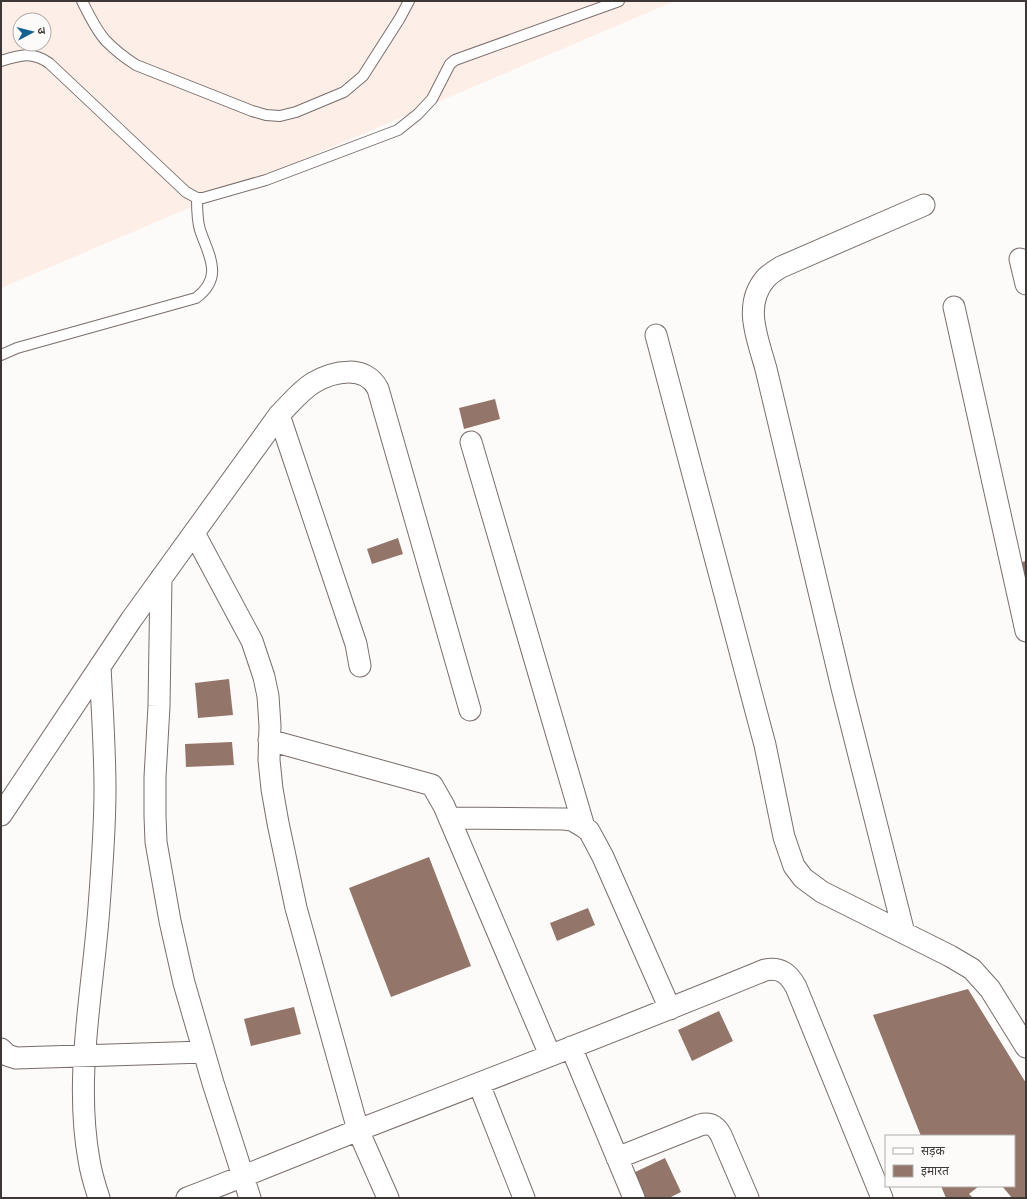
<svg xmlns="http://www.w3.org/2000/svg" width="1027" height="1199" viewBox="0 0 1027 1199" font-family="'Times New Roman','Noto Sans Devanagari',serif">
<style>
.built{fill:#feeee8;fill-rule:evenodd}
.building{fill:#947569}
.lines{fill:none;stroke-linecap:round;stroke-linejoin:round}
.lane-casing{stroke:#796e6b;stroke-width:12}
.street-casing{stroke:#796e6b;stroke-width:23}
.lane{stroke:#fff;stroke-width:10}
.street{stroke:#fff;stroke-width:21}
</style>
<rect width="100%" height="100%" fill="#fdfbfa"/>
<path class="built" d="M 1,1 L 675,1 L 1,288 ZM 20,20 L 44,20 L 44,44 L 20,44 Z"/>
<path class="building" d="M 495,399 L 500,419 L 464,429 L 459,408 Z
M 398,538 L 403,554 L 372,564 L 367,549 Z
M 1026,561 L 1026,595 L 1018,563 Z
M 229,679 L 233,715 L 198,718 L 195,683 Z
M 232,742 L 234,765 L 186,767 L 185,744 Z
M 429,857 L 471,966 L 391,997 L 349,888 Z
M 588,908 L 595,925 L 557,941 L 550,923 Z
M 968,989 L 1026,1083 L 1026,1198 L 1012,1198 L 1002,1186 L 1014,1186 L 1014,1136 L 921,1136 L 873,1015 Z
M 294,1007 L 301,1034 L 251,1046 L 244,1019 Z
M 719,1011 L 733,1041 L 692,1061 L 678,1030 Z
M 665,1158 L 681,1192 L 669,1198 L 642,1198 L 631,1174 Z
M 941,1186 L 979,1186 L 969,1194 L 973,1198 L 946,1198 Z"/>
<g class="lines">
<defs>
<path id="lane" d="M 82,1 C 89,15 96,30 106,41 C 115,50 125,58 136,65 L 252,111 L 266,115 L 280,116 L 296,112 L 344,92 L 363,76 L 400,18 L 409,1
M 1,61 C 20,55 32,51 49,63 L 186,192 L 197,198 L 203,198 L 266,180 L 398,130 L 418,114 L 432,99 L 450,64 L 455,60 L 619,1
M 1,355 L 17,348 L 196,298 C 224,277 209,256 200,230 C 197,220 197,209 197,198"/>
<path id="street" d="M 1020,259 L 1026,284
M 954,307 L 1026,631
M 656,335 L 765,745 L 784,837 L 794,866 L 803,878 L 822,892 L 950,956 L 972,969 L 990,989 L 1026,1047
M 279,415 L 356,644 L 360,666
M 471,442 L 584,827
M 194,533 L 252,641 L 264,677 L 268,696 L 270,726 L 269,760 L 272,789 L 278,823 L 296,908 L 358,1130 L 388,1198
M 161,578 L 159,706 L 155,777 L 155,816 L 156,842 L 170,921 L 184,983 L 213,1083 L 250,1198
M 269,740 L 432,785 L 444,806 L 550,1055
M 1,815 L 131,620 L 279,415 C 290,404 300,391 313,383 C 333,371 366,364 378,389 L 470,710
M 449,818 L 564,819 L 572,820 L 584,827 L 589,831 L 594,840 L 603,857 L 670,1009
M 904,933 L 843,692 L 766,369 C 758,339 742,305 766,278 C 770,274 776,270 781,267 L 924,205
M 571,1047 L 634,1198
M 1,1049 L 7,1055 L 16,1058 L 204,1052
M 479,1084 L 524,1198
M 617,1158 L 700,1125 C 711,1122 716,1126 721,1135 L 748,1198
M 99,1198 C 95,1186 91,1173 89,1160 C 74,1077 93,991 99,907 C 102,868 105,829 105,790 C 105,748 102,707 100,666
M 187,1198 C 245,1176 303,1152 361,1129 C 496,1077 631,1025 765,970 C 781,967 789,974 796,987 L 882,1198"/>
</defs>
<use href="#lane" class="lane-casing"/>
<use href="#street" class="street-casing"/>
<use href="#lane" class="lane"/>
<use href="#street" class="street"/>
</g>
<rect width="1027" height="1199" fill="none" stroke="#3d3836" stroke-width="4"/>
<rect x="885" y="1135" width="130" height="52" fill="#fdfbfa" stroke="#b0adac"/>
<rect x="893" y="1148" width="20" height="6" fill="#ffffff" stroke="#b0adac"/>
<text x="921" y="1155" font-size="12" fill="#3d3836">सड़क</text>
<rect x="893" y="1165" width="20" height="12" fill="#947569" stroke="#b0adac"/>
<text x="921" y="1175" font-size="12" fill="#3d3836">इमारत</text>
<g transform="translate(32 32) rotate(83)"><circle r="19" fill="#fdfbfa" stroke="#b0adac"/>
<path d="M0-3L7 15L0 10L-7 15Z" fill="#116193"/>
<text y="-6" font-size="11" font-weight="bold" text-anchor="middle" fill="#3d3836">उ</text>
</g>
</svg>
